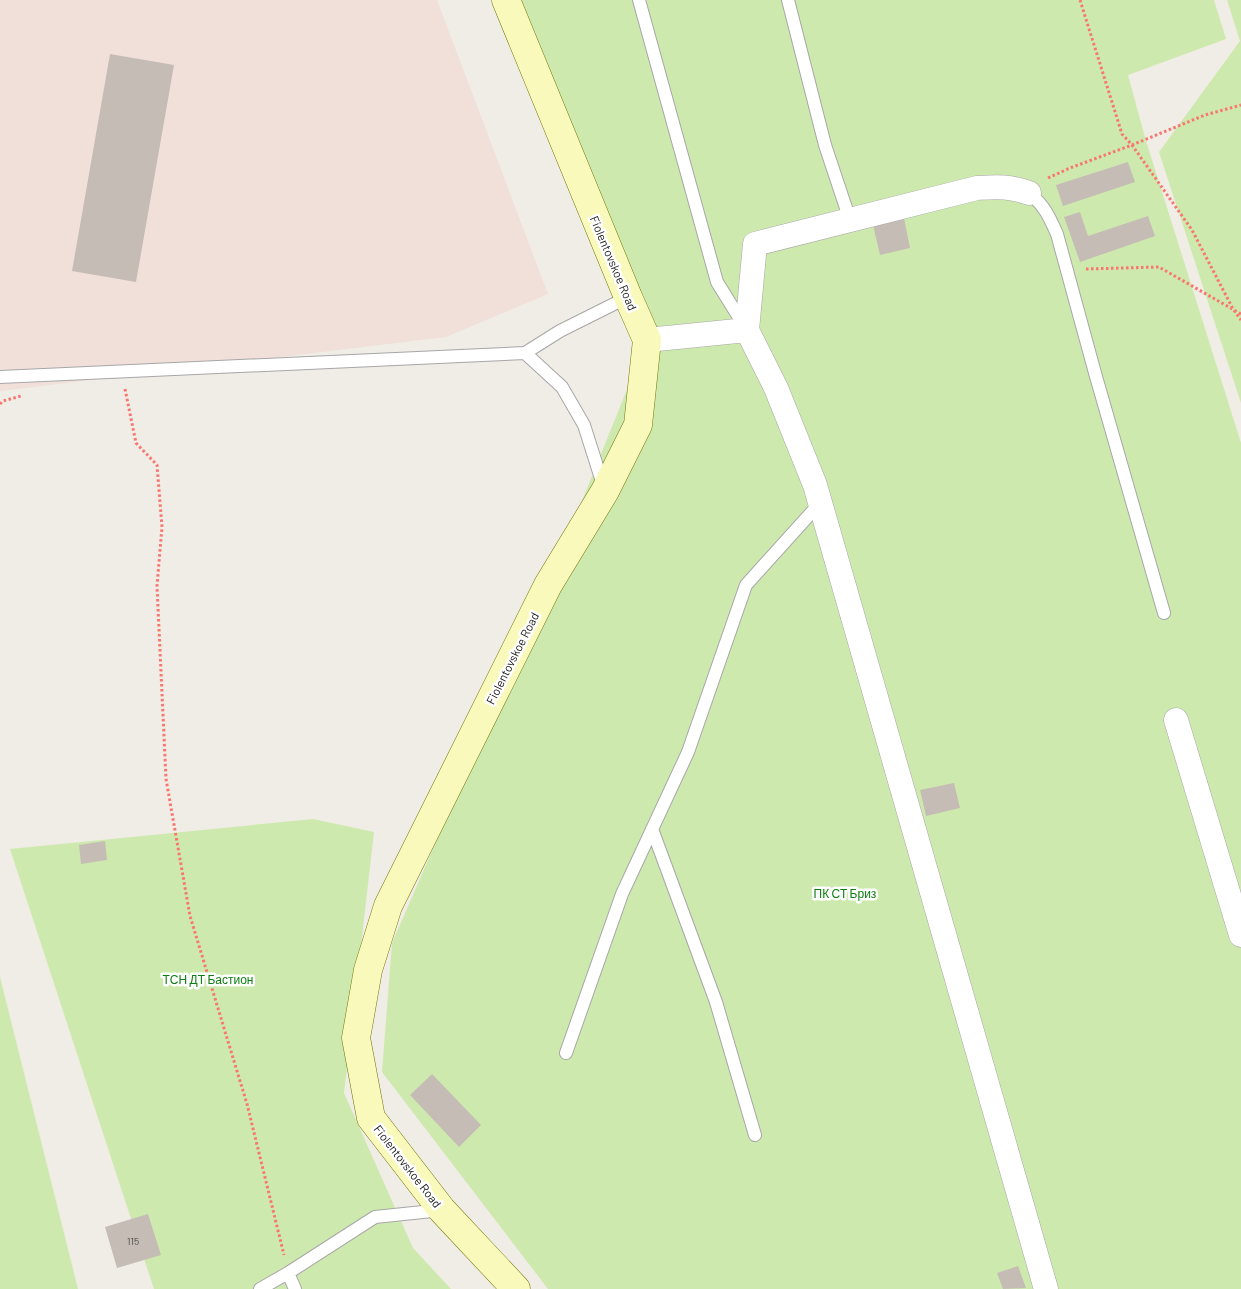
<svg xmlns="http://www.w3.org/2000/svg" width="1241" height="1289" viewBox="0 0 1241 1289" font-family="Barlow,sans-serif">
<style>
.military{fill:#f1dfda}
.grass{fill:#cee9ad}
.building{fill:#c5bcb5}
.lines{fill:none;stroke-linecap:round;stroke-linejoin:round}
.lane-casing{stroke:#a7a7a7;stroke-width:14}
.street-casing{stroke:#a7a7a7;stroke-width:25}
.secondary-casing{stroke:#717706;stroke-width:29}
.path{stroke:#f9766f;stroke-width:3;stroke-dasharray:2.5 2.5;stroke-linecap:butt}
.lane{stroke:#fff;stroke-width:12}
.street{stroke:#fff;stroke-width:24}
.secondary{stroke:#f9f9bb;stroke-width:28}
.labels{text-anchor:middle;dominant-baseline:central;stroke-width:5;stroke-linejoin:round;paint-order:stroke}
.number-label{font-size:10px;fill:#494745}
.street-label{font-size:12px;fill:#202020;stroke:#fff}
.park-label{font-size:12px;fill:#0d7e10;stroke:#fff}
</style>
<rect width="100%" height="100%" fill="#f0ece6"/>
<path class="military" d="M 0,0 L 437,0 L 548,294 L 446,337 L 0,391 Z"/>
<path class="grass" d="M 519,0 L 1214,0 L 1226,39 L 1128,75 L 1146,141 L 1241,443 L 1241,1289 L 548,1289 L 382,1072 L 392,943 L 548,585 L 647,340 Z
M 1227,0 L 1241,0 L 1241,403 L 1159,152 L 1240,41 Z
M 313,819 L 374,832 L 344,1093 L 413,1248 L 451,1289 L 154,1289 L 10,849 Z
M 0,977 L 78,1289 L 0,1289 Z"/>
<path class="building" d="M 110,54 L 174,65 L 136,282 L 72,271 Z
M 1128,162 L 1135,182 L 1063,206 L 1056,185 Z
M 1080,212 L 1088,236 L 1148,216 L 1155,236 L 1080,262 L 1064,217 Z
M 904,218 L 910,248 L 880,255 L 873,225 Z
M 954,783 L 960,808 L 926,816 L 920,790 Z
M 105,841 L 107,860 L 81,864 L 79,845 Z
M 432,1074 L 481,1125 L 459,1147 L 410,1095 Z
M 148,1214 L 161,1255 L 117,1268 L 105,1227 Z
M 1018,1266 L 1026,1288 L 1003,1289 L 997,1273 Z"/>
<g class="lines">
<defs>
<path id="lane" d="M 639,0 L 717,282 L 745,327
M 788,0 L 825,145 L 850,220
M 1029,193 C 1044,205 1049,216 1057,234 L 1095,373 L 1164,613
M 525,353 L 562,387 L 584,425 L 604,488
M 0,377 L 525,353 L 560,331 L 628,297
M 652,829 L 716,1002 L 755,1135
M 566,1053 L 622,894 L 688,752 L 746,585 L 820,503
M 288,1273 L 295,1289
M 260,1289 L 288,1273 L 375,1217 L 442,1210"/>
<path id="street" d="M 1029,193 C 1010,186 997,187 977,188 L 755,244 L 747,330 L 776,388 L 815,485 L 1046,1289
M 647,340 L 747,330
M 1176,720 L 1241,935"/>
<path id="secondary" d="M 506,0 L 628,297 L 647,340 L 638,425 L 605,491 L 548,585 L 388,906 L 368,970 L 356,1038 L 371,1118 L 442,1210 L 516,1289"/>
</defs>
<use href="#lane" class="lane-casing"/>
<use href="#street" class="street-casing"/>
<use href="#secondary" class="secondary-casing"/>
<path class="path" d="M 1080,0 L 1122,134 L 1132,145 L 1192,230 L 1233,309 L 1241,320
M 1048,178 L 1070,168 L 1132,145 L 1205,115 L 1241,105
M 1086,269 L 1159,267 L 1241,314
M 125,389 L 136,443 L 157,465 L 162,527 L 157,586 L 166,779 L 190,916 L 247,1104 L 284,1255
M 0,404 L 3,401 L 21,396"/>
<use href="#lane" class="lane"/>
<use href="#street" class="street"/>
<use href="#secondary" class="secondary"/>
</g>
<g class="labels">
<g class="number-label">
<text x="133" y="1241">115</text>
</g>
<g class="street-label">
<text transform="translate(614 263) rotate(67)">Fiolentovskoe Road</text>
<text transform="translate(512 658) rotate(-63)">Fiolentovskoe Road</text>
<text transform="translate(408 1166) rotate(52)">Fiolentovskoe Road</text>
</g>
<g class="park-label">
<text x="845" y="893">ПК СТ Бриз</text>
<text x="208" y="979">ТСН ДТ Бастион</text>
</g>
</g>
</svg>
